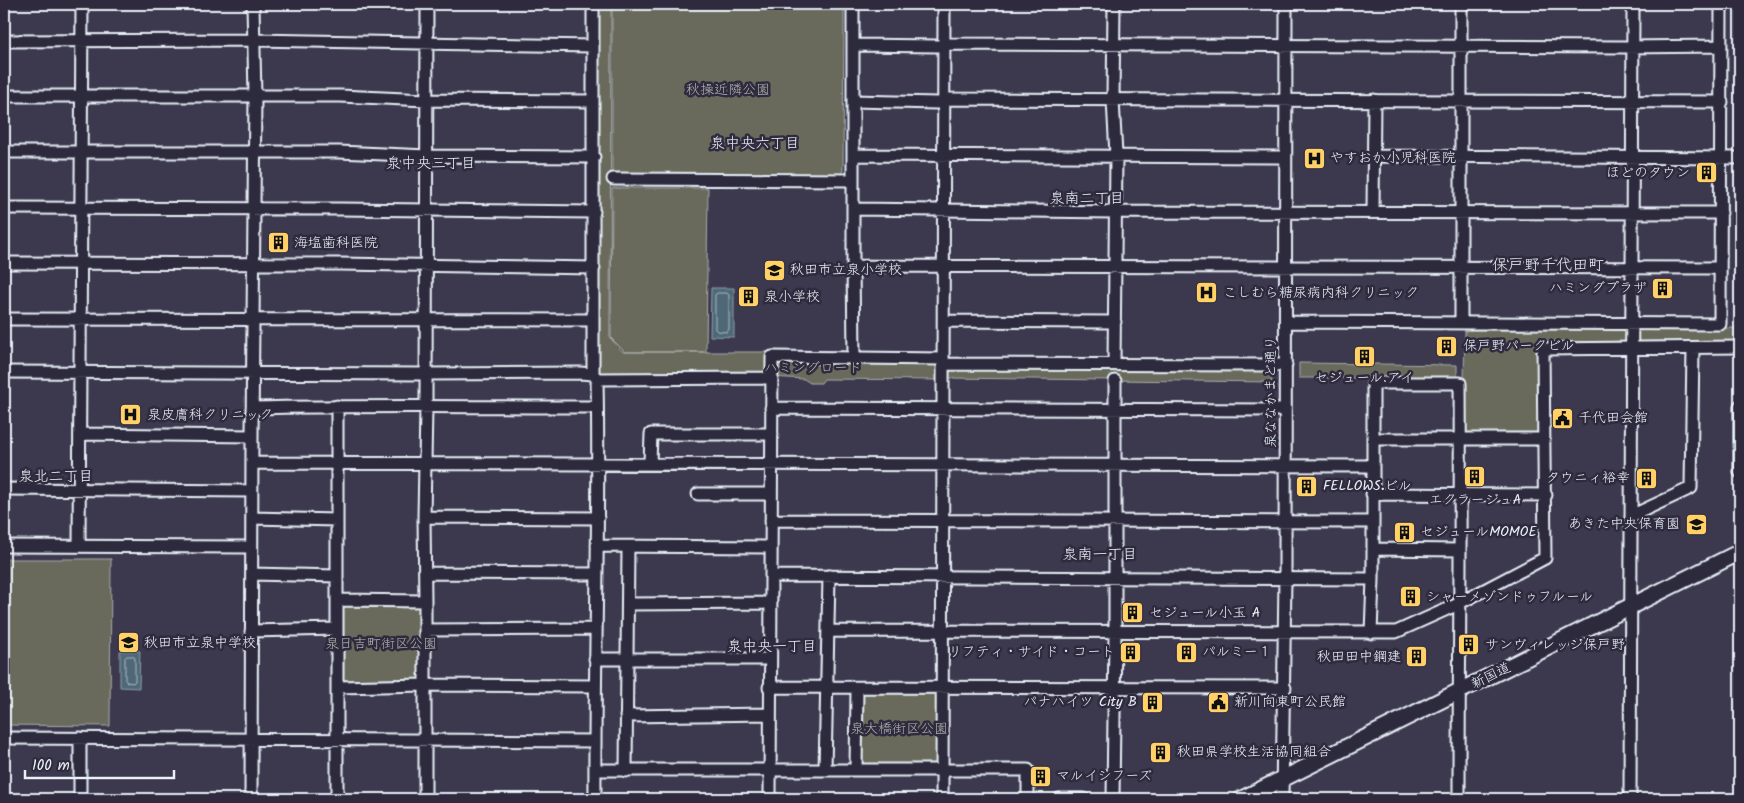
<svg xmlns="http://www.w3.org/2000/svg" width="1744" height="803" viewBox="0 0 1744 803" font-family="Kalam,'Klee One',sans-serif">
<style>
.green{fill:#696b5c;stroke:#a8aeaa}
.water{fill:#4f6878;stroke:#8c9fab}
.lines{fill:none;stroke-linecap:round;stroke-linejoin:round}
.shore{stroke:#abbac5;stroke-width:1}
.minor-casing{stroke:#e8f1f8;stroke-width:15}
.major-casing{stroke:#e8f1f8;stroke-width:19}
.minor{stroke:#2f2a3d;stroke-width:11}
.major{stroke:#2f2a3d;stroke-width:15}
.labels{text-anchor:middle;dominant-baseline:central;stroke-width:5;stroke-linejoin:round;paint-order:stroke}
.park-label{font-size:14px;fill:#afb5b2;stroke:#2f2a3d}
.poi-label{font-size:14px;fill:#e8f1f8;stroke:#2f2a3d;text-anchor:start}
.street-label{font-size:14px;fill:#e8f1f8;stroke:#2f2a3d}
.neighbourhood-label{font-size:15px;fill:#e8f1f8;stroke:#2f2a3d}
.quarter-label{font-size:16px;fill:#e8f1f8;stroke:#2f2a3d}
</style>
<rect width="100%" height="100%" fill="#3c384e"/>
<filter id="ink" filterUnits="userSpaceOnUse"><feTurbulence type="fractalNoise" baseFrequency=".02" numOctaves="2"/><feDisplacementMap in="SourceGraphic" scale="10" xChannelSelector="R" yChannelSelector="G"/><feConvolveMatrix kernelMatrix="1 2 1 2 8 2 1 2 1" color-interpolation-filters="sRGB"/></filter>
<g filter="url(#ink)">
<path class="green" d="M 596,4 L 611,4 L 610,338 L 623,352 L 769,352 L 932,357 L 939,365 L 939,380 L 824,379 L 821,383 L 810,383 L 804,379 L 770,377 L 596,374 Z
M 612,4 L 844,4 L 843,171 L 839,175 L 612,175 Z
M 612,188 L 708,188 L 706,352 L 625,352 L 611,338 Z
M 1740,328 L 1740,342 L 1539,342 L 1538,430 L 1535,434 L 1466,434 L 1463,431 L 1465,330 Z
M 1299,363 L 1457,365 L 1457,378 L 1299,378 Z
M 948,366 L 1271,368 L 1272,382 L 948,378 Z
M 4,559 L 111,559 L 110,726 L 4,725 Z
M 345,604 L 416,604 L 420,608 L 420,681 L 344,684 L 341,681 L 341,607 Z
M 935,690 L 938,694 L 937,764 L 935,767 L 863,767 L 860,764 L 861,693 L 864,691 Z"/>
<path class="water" d="M 711,288 L 734,288 L 734,337 L 710,336 Z
M 120,651 L 140,651 L 139,688 L 120,687 Z"/>
<g class="lines">
<path class="shore" d="M 718,293 L 727,293 L 729,295 L 729,329 L 727,332 L 717,331 L 715,329 L 715,295 Z
M 127,656 L 133,656 L 135,658 L 135,681 L 133,683 L 127,682 L 125,680 L 125,658 Z"/>
<defs>
<path id="minor" d="M 593,4 L 593,374
M 853,4 L 853,261 L 854,357
M 1114,4 L 1113,100 L 1116,155 L 1114,364
M 4,41 L 254,40 L 593,46
M 853,45 L 937,46 L 950,44 L 1625,47 L 1721,46
M 4,96 L 340,96 L 426,100 L 593,101
M 853,101 L 937,103 L 943,103 L 950,99 L 1722,102
M 4,152 L 339,152 L 427,156 L 594,157
M 853,155 L 1285,157
M 1374,156 L 1740,158
M 613,179 L 853,180
M 4,208 L 340,209 L 594,212
M 853,209 L 1115,212 L 1721,213
M 1373,212 L 1374,100
M 4,263 L 339,264 L 594,268
M 853,266 L 1720,268
M 4,319 L 593,320
M 945,321 L 1115,322
M 1286,322 L 1720,324 L 1721,4
M 1461,323 L 1461,4
M 944,364 L 1286,365
M 4,372 L 426,374 L 580,373 L 593,374 L 597,379 L 772,378
M 1740,406 L 1740,472
M 252,408 C 367,405 482,407 597,407
M 771,408 L 1285,410
M 80,434 L 252,436
M 1373,439 L 1544,439
M 252,463 L 1373,466
M 650,463 L 651,434 L 772,434
M 4,489 L 252,491
M 698,494 L 771,494
M 1372,494 L 1546,495
M 1631,516 L 1691,488 L 1693,348
M 424,517 L 598,518
M 252,518 L 337,520
M 771,520 L 1372,522
M 4,546 L 251,547
M 79,546 L 82,4
M 597,546 L 771,547
M 1373,549 L 1459,550
M 425,573 L 596,574
M 252,574 L 337,576
M 771,576 L 1373,579
M 338,600 L 425,601
M 628,604 L 770,603
M 425,630 L 595,629
M 251,631 L 337,629
M 828,631 L 1396,632 L 1454,606 L 1545,558 L 1543,349 L 1740,347
M 1371,633 L 1373,579 L 1373,383 L 1460,383 C 1461,522 1459,660 1459,799
M 595,659 L 770,659
M 338,687 L 425,685 L 595,686
M 769,687 L 1285,688
M 626,716 L 770,714
M 4,738 L 595,741
M 856,769 L 857,688
M 595,770 L 1028,770 L 1028,799
M 825,770 L 829,576
M 626,771 L 628,547
M 80,799 L 80,738
M 251,799 L 252,436 L 255,96 L 253,4
M 337,799 L 337,406
M 425,799 L 425,601 L 424,517 L 426,408 L 427,4
M 595,799 C 594,659 600,519 597,379
M 770,799 L 772,357 L 943,359
M 942,799 L 944,4
M 1059,799 L 1084,799
M 1113,799 L 1115,632 L 1115,381
M 1282,799 L 1285,577 L 1286,4
M 1630,799 L 1633,4"/>
<path id="major" d="M 1242,799 L 1740,552"/>
</defs>
<use href="#minor" class="minor-casing"/>
<use href="#major" class="major-casing"/>
<use href="#minor" class="minor"/>
<use href="#major" class="major"/>
</g>
</g>
<defs>
<symbol id="hospital-square" viewBox="-11 -11 22 22"><rect x="-9" y="-9" width="18" height="18" rx="4" fill="#ffd166" stroke="#2f2a3d"/><path d="M-5-5h3v3.5h4V-5h3V5h-3V1.5h-4V5h-3Z" fill="#111"/></symbol>
<symbol id="building-square" viewBox="-11 -11 22 22"><rect x="-9" y="-9" width="18" height="18" rx="4" fill="#ffd166" stroke="#2f2a3d"/><path d="M-4-6H4V6H1V3H-1V6H-4ZM-2.5-4.3h1.7v1.8h-1.7ZM.8-4.3h1.7v1.8H.8ZM-2.5-1h1.7V.8h-1.7ZM.8-1h1.7V.8H.8Z" fill="#111"/></symbol>
<symbol id="school-square" viewBox="-11 -11 22 22"><rect x="-9" y="-9" width="18" height="18" rx="4" fill="#ffd166" stroke="#2f2a3d"/><path d="M0-5L7-2L0 1L-7-2ZM-4 1L0 2.5L4 1V4Q0 6-4 4Z" fill="#111"/></symbol>
<symbol id="civic-square" viewBox="-11 -11 22 22"><rect x="-9" y="-9" width="18" height="18" rx="4" fill="#ffd166" stroke="#2f2a3d"/><path d="M-.6-6.5H3V-4.5H.6V-3L4-1V1h2V6H-6V1h2V-1L-.6-3ZM-1.2 2.5V6h2.4V2.5Z" fill="#111"/></symbol>
</defs>
<g fill-rule="evenodd">
<use href="#hospital-square" x="1302" y="146" width="25" height="25"/>
<use href="#building-square" x="1694" y="160" width="25" height="25"/>
<use href="#building-square" x="266" y="230" width="25" height="25"/>
<use href="#school-square" x="762" y="258" width="25" height="25"/>
<use href="#building-square" x="1650" y="276" width="25" height="25"/>
<use href="#hospital-square" x="1194" y="280" width="25" height="25"/>
<use href="#building-square" x="736" y="284" width="25" height="25"/>
<use href="#building-square" x="1434" y="334" width="25" height="25"/>
<use href="#building-square" x="1352" y="344" width="25" height="25"/>
<use href="#hospital-square" x="118" y="402" width="25" height="25"/>
<use href="#civic-square" x="1550" y="406" width="25" height="25"/>
<use href="#building-square" x="1462" y="464" width="25" height="25"/>
<use href="#building-square" x="1634" y="466" width="25" height="25"/>
<use href="#building-square" x="1294" y="474" width="25" height="25"/>
<use href="#school-square" x="1684" y="512" width="25" height="25"/>
<use href="#building-square" x="1392" y="520" width="25" height="25"/>
<use href="#building-square" x="1398" y="584" width="25" height="25"/>
<use href="#building-square" x="1120" y="600" width="25" height="25"/>
<use href="#school-square" x="116" y="630" width="25" height="25"/>
<use href="#building-square" x="1456" y="632" width="25" height="25"/>
<use href="#building-square" x="1118" y="640" width="25" height="25"/>
<use href="#building-square" x="1174" y="640" width="25" height="25"/>
<use href="#building-square" x="1404" y="644" width="25" height="25"/>
<use href="#building-square" x="1140" y="690" width="25" height="25"/>
<use href="#civic-square" x="1206" y="690" width="25" height="25"/>
<use href="#building-square" x="1148" y="740" width="25" height="25"/>
<use href="#building-square" x="1028" y="764" width="25" height="25"/>
</g>
<g class="labels">
<g class="park-label">
<text x="728" y="90">秋操近隣公園</text>
<text x="813" y="368">ハミングロード</text>
<text x="381" y="644">泉日吉町街区公園</text>
<text x="899" y="729">泉大橋街区公園</text>
</g>
<g class="poi-label">
<text x="1330" y="158">やすおか小児科医院</text>
<text x="1690" y="173" text-anchor="end">ほどのタウン</text>
<text x="294" y="243">海塩歯科医院</text>
<text x="790" y="270">秋田市立泉小学校</text>
<text x="1647" y="288" text-anchor="end">ハミングプラザ</text>
<text x="1223" y="293">こしむら糖尿病内科クリニック</text>
<text x="764" y="297">泉小学校</text>
<text x="1463" y="346">保戸野パークビル</text>
<text x="1364" y="378" text-anchor="middle">セジュール.アイ</text>
<text x="147" y="415">泉皮膚科クリニック</text>
<text x="1578" y="418">千代田会館</text>
<text x="1630" y="478" text-anchor="end">タウニィ裕幸</text>
<text x="1323" y="486">FELLOWS.ビル</text>
<text x="1475" y="500" text-anchor="middle">エクラージュA</text>
<text x="1680" y="524" text-anchor="end">あきた中央保育園</text>
<text x="1420" y="532">セジュールMOMOE</text>
<text x="1426" y="597">シャーメゾンドゥフルール</text>
<text x="1149" y="613">セジュール小玉 A</text>
<text x="144" y="643">秋田市立泉中学校</text>
<text x="1485" y="645">サンヴィレッジ保戸野</text>
<text x="1115" y="652" text-anchor="end">リフティ・サイド・コート</text>
<text x="1202" y="652">パルミー１</text>
<text x="1401" y="657" text-anchor="end">秋田田中鋼建</text>
<text x="1137" y="702" text-anchor="end">パナハイツ City B</text>
<text x="1234" y="702">新川向東町公民館</text>
<text x="1177" y="752">秋田県学校生活協同組合</text>
<text x="1056" y="776">マルイシフーズ</text>
</g>
<g class="street-label">
<text transform="translate(1271 392) rotate(-90)">泉ななかまど通り</text>
<text transform="translate(1491 676) rotate(-26)">新国道</text>
</g>
<g class="neighbourhood-label">
<text x="755" y="144">泉中央六丁目</text>
<text x="431" y="164">泉中央三丁目</text>
<text x="1087" y="199">泉南二丁目</text>
<text x="56" y="477">泉北二丁目</text>
<text x="1100" y="555">泉南一丁目</text>
<text x="772" y="647">泉中央一丁目</text>
</g>
<g class="quarter-label">
<text x="1548" y="265">保戸野千代田町</text>
</g>
</g>
<rect width="1744" height="803" fill="none" stroke="#2f2a3d" stroke-width="20"/>
<rect x="10" y="10" width="1724" height="783" fill="none" stroke="#e8f1f8" stroke-width="2" filter="url(#ink)"/>
<path d="M25 770v8h149v-8" fill="none" stroke="#e8f1f8" stroke-width="2.5"/>
<text x="32" y="770" font-size="15" fill="#e8f1f8" stroke="#2f2a3d" stroke-width="4" paint-order="stroke">100 m</text>
</svg>
